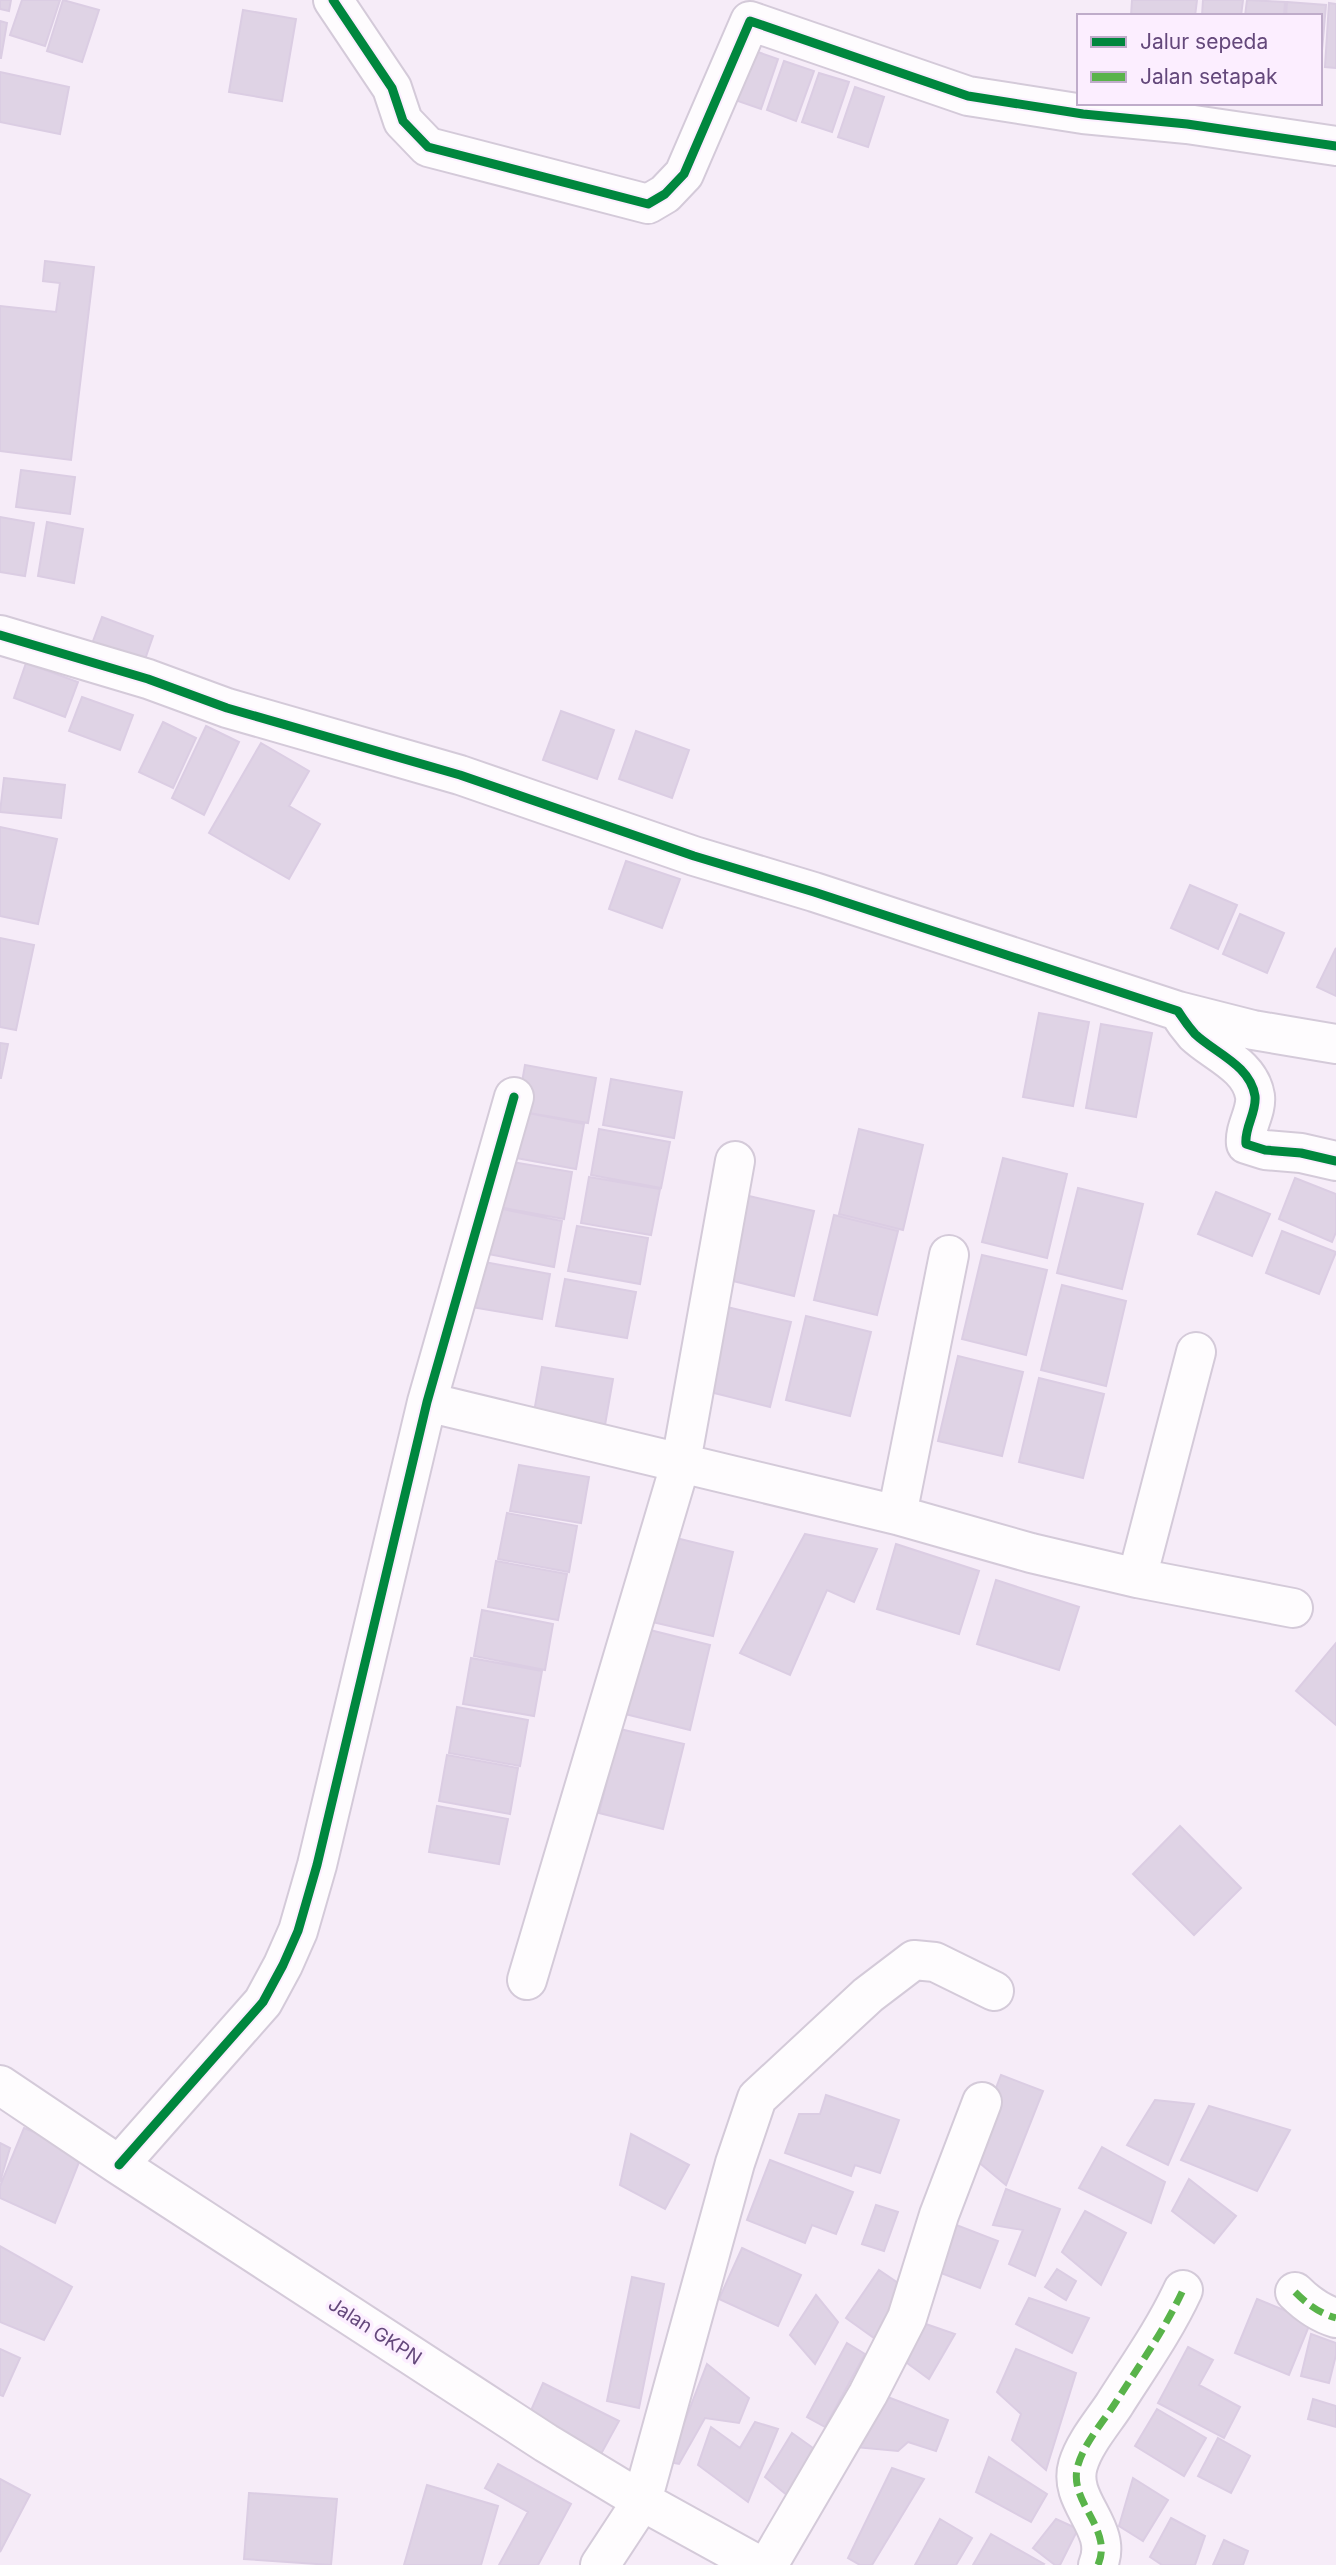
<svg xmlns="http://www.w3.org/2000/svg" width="1336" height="2565" viewBox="0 0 1336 2565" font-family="Inter,sans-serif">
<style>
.building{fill:#dfd3e5;stroke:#dbcde3;stroke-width:2}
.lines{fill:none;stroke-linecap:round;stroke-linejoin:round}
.minor-casing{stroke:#d4cad9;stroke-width:42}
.minor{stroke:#fefcfe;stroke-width:38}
.quiet{stroke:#59b34a;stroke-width:7;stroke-dasharray:14 7;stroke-linecap:butt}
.cycleway-casing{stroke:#fceeff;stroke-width:13}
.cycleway{stroke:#00873e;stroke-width:9}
.labels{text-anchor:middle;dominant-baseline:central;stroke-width:7;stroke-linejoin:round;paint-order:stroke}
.street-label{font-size:19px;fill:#64487b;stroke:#fceeff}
</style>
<rect width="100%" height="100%" fill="#f6ecf8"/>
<path class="building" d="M 0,0 L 11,0 L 9,11 L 0,9 Z
M 22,0 L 60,0 L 45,46 L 10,35 Z
M 63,0 L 99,10 L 82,62 L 47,51 Z
M 1132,0 L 1197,0 L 1195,16 L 1131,16 Z
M 1203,0 L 1243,0 L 1241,16 L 1202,16 Z
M 1247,0 L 1285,2 L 1284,16 L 1245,16 Z
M 1287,2 L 1326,5 L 1321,62 L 1320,16 L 1286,16 Z
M 1329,3 L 1336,4 L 1336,68 L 1325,67 Z
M 243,10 L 296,19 L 282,101 L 229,92 Z
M 0,21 L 7,23 L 1,58 L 0,58 Z
M 749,49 L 778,59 L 761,109 L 732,99 Z
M 784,61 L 814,71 L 796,121 L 767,110 Z
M 0,72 L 69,87 L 60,134 L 0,122 Z
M 819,73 L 849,82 L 832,132 L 802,122 Z
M 855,87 L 884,97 L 868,147 L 838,137 Z
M 45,261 L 94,267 L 71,460 L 0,451 L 0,306 L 56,312 L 60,283 L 43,281 Z
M 21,470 L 75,477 L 70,514 L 16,507 Z
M 0,517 L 34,523 L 25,576 L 0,572 Z
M 47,522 L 83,529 L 74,583 L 38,576 Z
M 102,617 L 153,636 L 141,671 L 89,652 Z
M 26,663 L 78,682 L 65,717 L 14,698 Z
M 82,697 L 133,715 L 120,750 L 69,731 Z
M 561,711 L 614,730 L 597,779 L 543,760 Z
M 163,722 L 196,738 L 173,788 L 139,772 Z
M 206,726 L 239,742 L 204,815 L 172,798 Z
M 636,731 L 689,750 L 672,798 L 619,779 Z
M 261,743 L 309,771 L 289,806 L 320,824 L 289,879 L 209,833 Z
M 4,778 L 65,785 L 61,818 L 0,812 Z
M 0,827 L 57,839 L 38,924 L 0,916 Z
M 626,861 L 680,879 L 662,928 L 609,909 Z
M 1190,885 L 1237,905 L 1218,949 L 1171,928 Z
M 1240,914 L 1284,933 L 1267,973 L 1223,954 Z
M 0,938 L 34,945 L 16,1030 L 0,1027 Z
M 1336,948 L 1336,996 L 1317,987 Z
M 1039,1013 L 1089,1022 L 1073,1106 L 1023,1097 Z
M 1101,1024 L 1152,1033 L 1136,1117 L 1086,1108 Z
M 0,1043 L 8,1044 L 1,1078 L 0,1078 Z
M 525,1065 L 596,1078 L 588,1123 L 517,1111 Z
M 611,1079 L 682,1092 L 674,1138 L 603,1125 Z
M 513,1110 L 584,1124 L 576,1169 L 505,1156 Z
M 599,1129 L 670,1142 L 661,1188 L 591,1175 Z
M 859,1129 L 923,1145 L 903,1230 L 839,1214 Z
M 1003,1158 L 1067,1174 L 1047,1258 L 982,1242 Z
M 501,1160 L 572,1172 L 564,1219 L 493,1206 Z
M 589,1177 L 660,1189 L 651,1235 L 581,1223 Z
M 1295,1178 L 1336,1194 L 1336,1232 L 1332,1242 L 1279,1219 Z
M 1078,1188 L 1143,1204 L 1122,1289 L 1057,1273 Z
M 1216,1192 L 1270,1214 L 1252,1256 L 1198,1234 Z
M 749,1196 L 814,1211 L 794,1296 L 729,1280 Z
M 492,1207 L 562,1221 L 554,1267 L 483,1253 Z
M 834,1215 L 898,1231 L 877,1315 L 814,1300 Z
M 577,1226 L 648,1238 L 640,1284 L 568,1271 Z
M 1282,1231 L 1336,1252 L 1319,1294 L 1266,1273 Z
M 982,1255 L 1047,1270 L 1026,1355 L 962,1339 Z
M 479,1261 L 550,1274 L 542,1319 L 471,1307 Z
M 565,1279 L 636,1292 L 627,1338 L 556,1326 Z
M 1062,1285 L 1126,1301 L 1106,1386 L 1041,1370 Z
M 727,1307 L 791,1322 L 770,1407 L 706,1391 Z
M 806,1316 L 871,1332 L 850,1416 L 786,1400 Z
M 958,1356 L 1023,1372 L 1002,1456 L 938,1441 Z
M 542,1367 L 613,1379 L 605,1425 L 534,1412 Z
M 1039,1378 L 1104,1394 L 1083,1478 L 1019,1462 Z
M 519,1465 L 589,1477 L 581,1523 L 510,1511 Z
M 507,1513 L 577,1526 L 569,1572 L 498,1559 Z
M 805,1534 L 877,1549 L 854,1602 L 827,1590 L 790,1675 L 740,1653 Z
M 668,1536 L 733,1552 L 713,1636 L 648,1621 Z
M 896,1544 L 979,1571 L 959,1634 L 877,1609 Z
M 496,1561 L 567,1574 L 558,1620 L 488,1607 Z
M 996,1580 L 1079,1607 L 1059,1670 L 977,1644 Z
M 482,1610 L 553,1624 L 545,1670 L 474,1656 Z
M 646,1629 L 710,1645 L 690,1730 L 625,1714 Z
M 1336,1643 L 1336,1725 L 1296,1691 Z
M 471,1658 L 542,1671 L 534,1716 L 463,1704 Z
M 457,1707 L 528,1720 L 520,1766 L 449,1753 Z
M 620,1729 L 684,1744 L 663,1829 L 599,1813 Z
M 447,1755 L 518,1768 L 510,1814 L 439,1801 Z
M 437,1806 L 508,1819 L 499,1864 L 429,1852 Z
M 1180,1826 L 1241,1888 L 1194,1935 L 1133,1874 Z
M 1001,2075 L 1043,2091 L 1006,2185 L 970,2155 Z
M 826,2095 L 899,2120 L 880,2173 L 855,2165 L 851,2176 L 785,2153 L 799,2114 L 820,2114 Z
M 1155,2100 L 1194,2104 L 1168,2165 L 1127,2145 Z
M 1209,2106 L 1290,2130 L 1257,2191 L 1181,2160 Z
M 24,2128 L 83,2152 L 55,2223 L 0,2198 L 0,2186 Z
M 631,2134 L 689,2165 L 665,2209 L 620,2185 Z
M 0,2143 L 10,2148 L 0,2182 Z
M 1102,2147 L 1165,2182 L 1151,2223 L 1079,2188 Z
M 770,2160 L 853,2192 L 836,2234 L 812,2225 L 805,2243 L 747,2220 Z
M 1189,2179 L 1236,2216 L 1214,2243 L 1172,2211 Z
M 1006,2189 L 1060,2209 L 1035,2276 L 1009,2264 L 1023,2230 L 993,2225 Z
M 876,2205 L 898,2212 L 884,2251 L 862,2244 Z
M 1085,2211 L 1126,2233 L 1101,2285 L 1062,2252 Z
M 951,2223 L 998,2241 L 980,2288 L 933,2270 Z
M 0,2246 L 72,2287 L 44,2340 L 0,2322 Z
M 742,2248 L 801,2275 L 778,2326 L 719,2299 Z
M 1057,2269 L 1076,2281 L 1066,2300 L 1045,2287 Z
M 879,2270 L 907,2289 L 874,2338 L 846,2318 Z
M 632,2277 L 664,2284 L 639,2408 L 607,2401 Z
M 816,2295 L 838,2322 L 815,2364 L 790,2335 Z
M 1029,2298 L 1089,2318 L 1072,2353 L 1016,2324 Z
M 1257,2299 L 1311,2321 L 1289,2375 L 1235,2353 Z
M 923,2323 L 955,2334 L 929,2379 L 907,2363 Z
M 1311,2334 L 1336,2343 L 1336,2355 L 1329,2383 L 1301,2376 Z
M 847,2343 L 865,2354 L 825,2427 L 807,2417 Z
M 1188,2347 L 1213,2360 L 1199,2385 L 1240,2407 L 1224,2438 L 1158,2403 Z
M 0,2349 L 20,2358 L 3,2396 L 0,2395 Z
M 1016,2349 L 1076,2373 L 1046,2470 L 1012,2440 L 1021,2414 L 997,2392 Z
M 707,2364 L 749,2398 L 739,2423 L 705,2418 L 679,2464 L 669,2462 Z
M 543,2383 L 619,2421 L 601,2454 L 529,2415 Z
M 885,2396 L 948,2420 L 936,2451 L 908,2442 L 898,2451 L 854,2447 Z
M 1313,2399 L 1336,2406 L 1336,2427 L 1308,2419 Z
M 1157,2409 L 1206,2438 L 1184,2476 L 1135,2446 Z
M 755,2422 L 778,2429 L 748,2502 L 698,2465 L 711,2427 L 740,2448 Z
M 792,2433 L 813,2448 L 788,2496 L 765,2477 Z
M 1218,2438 L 1250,2456 L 1231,2493 L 1198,2476 Z
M 989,2457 L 1047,2494 L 1031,2522 L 976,2492 Z
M 498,2464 L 571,2504 L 538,2565 L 499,2565 L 528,2512 L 485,2488 Z
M 892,2468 L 924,2479 L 872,2565 L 860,2565 L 848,2558 Z
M 1133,2478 L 1168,2500 L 1143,2541 L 1119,2526 Z
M 0,2479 L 30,2495 L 0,2552 Z
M 427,2485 L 498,2506 L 481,2565 L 404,2565 Z
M 249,2493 L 337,2499 L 331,2565 L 244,2559 Z
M 1171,2518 L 1205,2536 L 1195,2565 L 1162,2565 L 1150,2557 Z
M 940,2519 L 972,2538 L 956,2565 L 915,2565 Z
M 1056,2519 L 1078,2529 L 1060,2565 L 1055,2565 L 1033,2548 Z
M 991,2534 L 1044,2564 L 1043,2565 L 973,2565 Z
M 1224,2540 L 1248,2551 L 1243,2565 L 1213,2565 Z"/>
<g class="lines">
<defs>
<path id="minor" d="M 333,0 L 392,88 L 403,121 L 428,147 L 648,204 L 665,194 L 684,174 L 750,21 L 968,96 L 1083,114 L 1187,124 L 1336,146
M 0,635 L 148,679 L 227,708 L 460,775 L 694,856 L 814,892 L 1178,1011 C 1183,1019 1189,1027 1195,1034 C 1215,1053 1250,1065 1255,1096 C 1257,1112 1244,1128 1246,1144 L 1265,1150 L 1301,1153 L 1336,1161
M 1178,1011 L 1253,1030 L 1336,1044
M 427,1402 L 897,1515 L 1031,1553 L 1137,1578 L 1196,1352
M 897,1515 L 949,1255
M 1137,1578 L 1293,1608
M 527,1980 L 681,1462 L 735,1161
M 0,2085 L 119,2165 L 546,2443 L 642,2501 L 758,2565
M 119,2165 L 263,2002 L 283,1965 L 298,1931 L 317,1865 L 427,1402 L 514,1097
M 1295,2292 C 1307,2304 1319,2313 1336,2318
M 600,2565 L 642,2501 L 735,2163 L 757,2098 L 868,1995 L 914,1960 L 935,1962 L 994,1991
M 768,2565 L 868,2394 L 907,2318 L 939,2215 L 982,2102
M 1098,2565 C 1114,2528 1067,2502 1078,2465 C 1084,2444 1102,2423 1114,2405 C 1138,2367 1164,2331 1183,2290"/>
</defs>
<use href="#minor" class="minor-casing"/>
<use href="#minor" class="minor"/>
<path class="quiet" d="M 1295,2292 C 1307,2304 1319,2313 1336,2318
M 1098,2565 C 1114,2528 1067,2502 1078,2465 C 1084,2444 1102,2423 1114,2405 C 1138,2367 1164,2331 1183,2290"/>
<defs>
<path id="cycleway" d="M 333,0 L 392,88 L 403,121 L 428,147 L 648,204 L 665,194 L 684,174 L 750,21 L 968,96 L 1083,114 L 1187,124 L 1336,146
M 0,635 L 148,679 L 227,708 L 460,775 L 694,856 L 814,892 L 1178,1011 C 1183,1019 1189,1027 1195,1034 C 1215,1053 1250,1065 1255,1096 C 1257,1112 1244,1128 1246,1144 L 1265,1150 L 1301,1153 L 1336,1161
M 119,2165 L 263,2002 L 283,1965 L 298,1931 L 317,1865 L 427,1402 L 514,1097"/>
</defs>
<use href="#cycleway" class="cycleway-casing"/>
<use href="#cycleway" class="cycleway"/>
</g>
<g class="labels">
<g class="street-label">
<text transform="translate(375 2331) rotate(33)">Jalan GKPN</text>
</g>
</g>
<rect x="1077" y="14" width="245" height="91" fill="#fceeff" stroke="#bfacca" stroke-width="2"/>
<rect x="1091" y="37" width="35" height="10" fill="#00873e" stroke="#bfacca" stroke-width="2"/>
<text x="1140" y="49" font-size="21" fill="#64487b">Jalur sepeda</text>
<rect x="1091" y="72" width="35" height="10" fill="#59b34a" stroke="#bfacca" stroke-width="2"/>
<text x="1140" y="84" font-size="21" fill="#64487b">Jalan setapak</text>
</svg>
